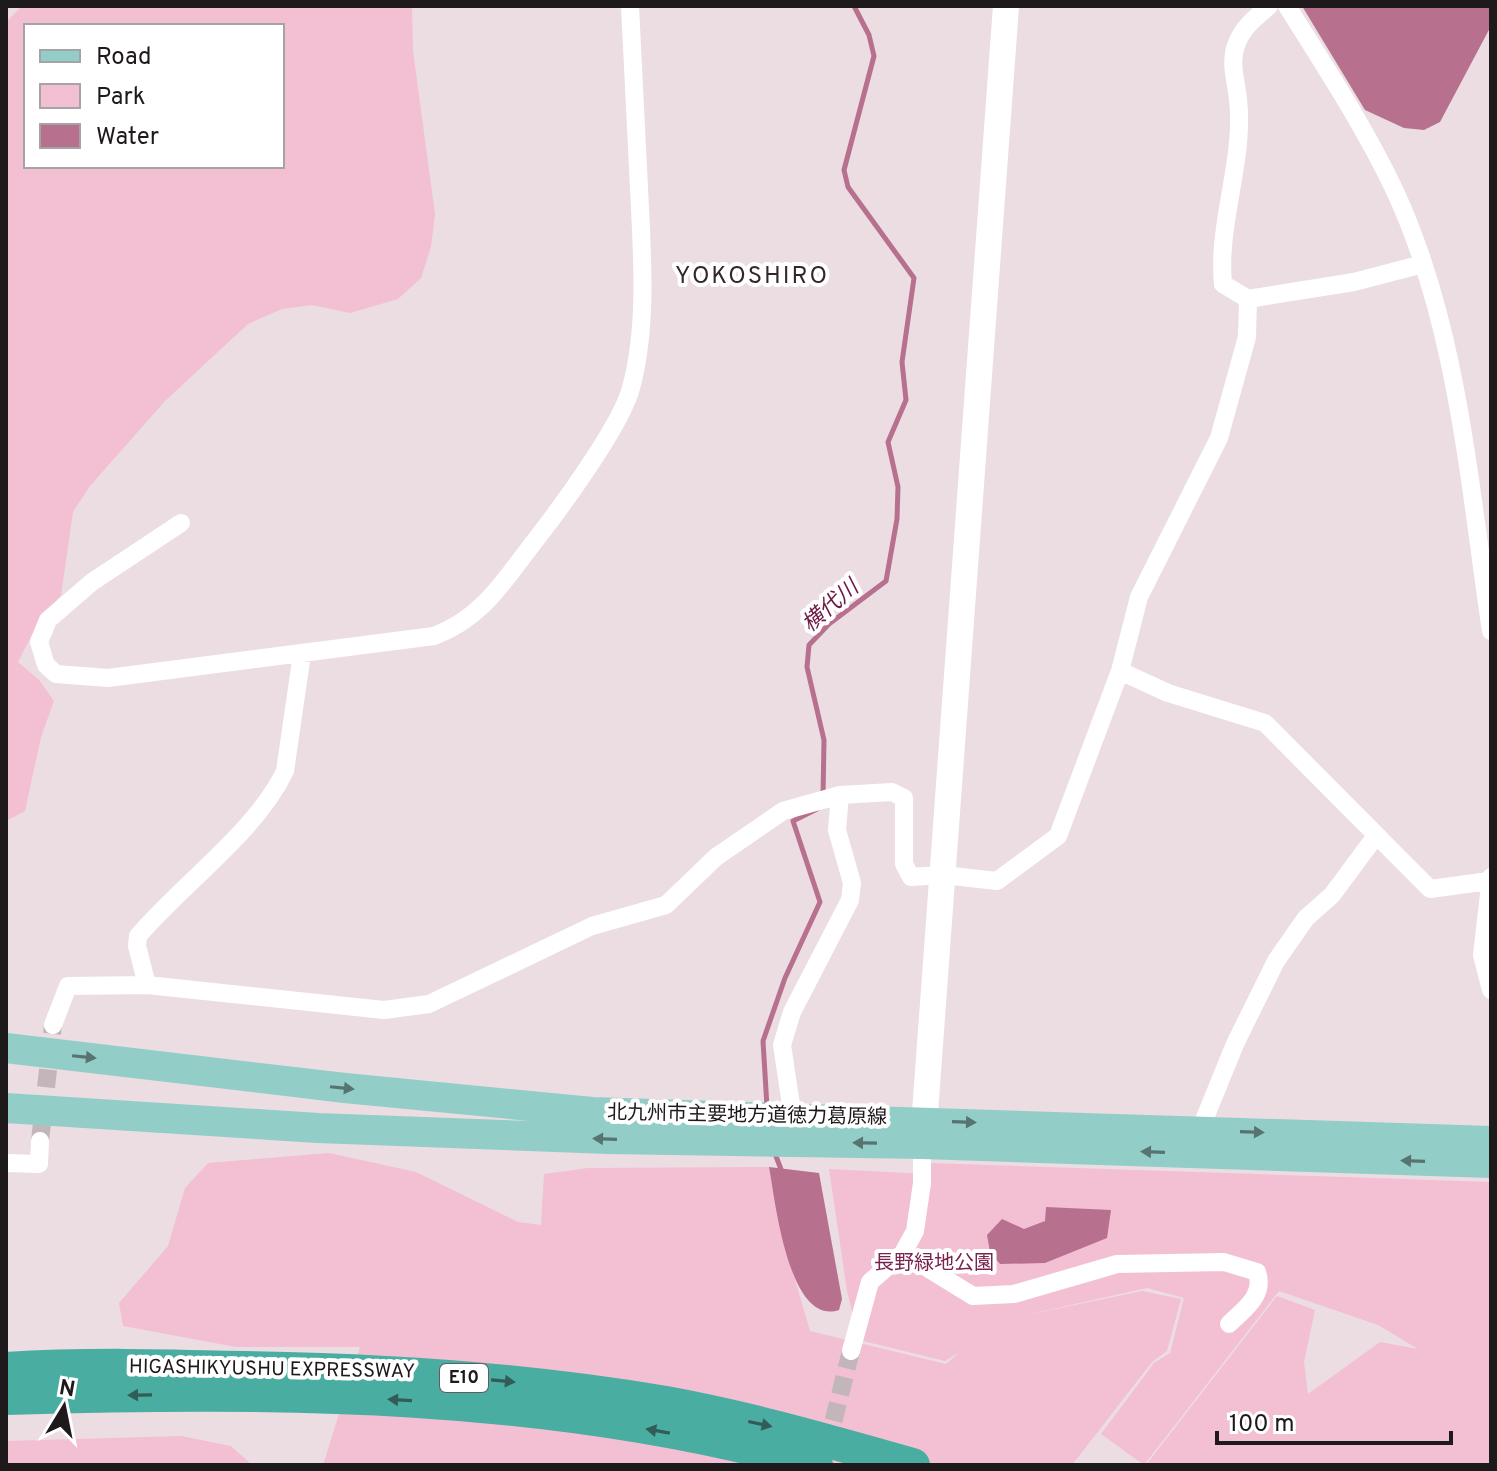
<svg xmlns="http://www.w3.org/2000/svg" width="1497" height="1471" viewBox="0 0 1497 1471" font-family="Overpass,'Noto Sans JP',sans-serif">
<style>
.green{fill:#f3bfd3;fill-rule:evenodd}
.water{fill:#b7708e}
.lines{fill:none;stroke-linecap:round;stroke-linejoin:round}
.stream{stroke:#b7708e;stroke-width:5}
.street-tunnel{stroke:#c3b6ba;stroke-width:18;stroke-dasharray:18 9;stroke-linecap:butt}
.street{stroke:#fff;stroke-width:18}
.secondary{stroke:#fff;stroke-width:26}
.primary{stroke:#92cec7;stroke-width:30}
.highway{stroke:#4aada1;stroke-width:34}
.oneway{fill:#587471}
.oneway2{fill:#325c57}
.labels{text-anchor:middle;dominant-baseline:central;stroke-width:8;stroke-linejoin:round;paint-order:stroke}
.shield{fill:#fff;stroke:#625e5f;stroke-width:2}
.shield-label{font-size:18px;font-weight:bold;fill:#1e191b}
.street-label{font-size:20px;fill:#1e191b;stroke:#fff}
.park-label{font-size:20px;fill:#79234e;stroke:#fff}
.water-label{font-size:22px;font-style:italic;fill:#6f1946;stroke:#fff}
.quarter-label{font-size:24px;letter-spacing:2px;fill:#32272b;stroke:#fff}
</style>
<rect width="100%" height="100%" fill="#ecdde2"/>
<path class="green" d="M 22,6 L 412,6 L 413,51 L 435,214 L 431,247 L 421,278 L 398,299 L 350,313 L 312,305 L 282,309 L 248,324 L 165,401 L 90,486 L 73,512 L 61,595 L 38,623 L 18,662 L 39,680 L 54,701 L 41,737 L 25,811 L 6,821 L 6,22 ZM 26,26 L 282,26 L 282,166 L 26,166 Z
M 329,1153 L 416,1172 L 518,1222 L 541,1225 L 544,1174 L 588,1168 L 769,1167 L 782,1235 L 810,1331 L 946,1364 L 960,1352 L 945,1361 L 859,1340 L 847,1291 L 829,1169 L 928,1174 L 931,1163 L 1491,1182 L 1491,1465 L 1146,1465 L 1277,1296 L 1315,1310 L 1304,1362 L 1308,1394 L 1380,1342 L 1418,1349 L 1378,1325 L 1279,1291 L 1144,1465 L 1101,1434 L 1154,1363 L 1170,1353 L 1184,1298 L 1147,1288 L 1013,1318 L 1142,1291 L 1181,1299 L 1167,1351 L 1152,1362 L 1072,1465 L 323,1465 L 360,1347 L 236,1347 L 123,1326 L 119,1303 L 168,1246 L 185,1188 L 208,1163 Z
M 181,1436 L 231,1446 L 252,1465 L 6,1465 L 6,1441 Z"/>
<path class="water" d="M 1302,6 L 1491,6 L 1491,26 L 1440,122 L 1424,130 L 1404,128 L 1365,110 Z
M 769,1167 L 819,1173 L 842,1299 L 839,1310 C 788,1327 775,1198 769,1167 Z
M 1046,1207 L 1111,1210 L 1107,1238 L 1045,1263 L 1000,1264 L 990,1252 L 987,1235 L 1002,1219 L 1024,1229 L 1045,1221 Z"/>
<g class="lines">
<path class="stream" d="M 823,797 L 824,740 L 807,667 L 809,645 L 829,624 L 886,581 L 897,519 L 898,487 L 888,442 L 906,400 L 902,362 L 914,278 L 848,187 L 844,170 L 874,56 L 869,35 L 854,6
M 767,1107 L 763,1041 L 785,978 L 820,902 L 793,821 L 817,809
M 774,1151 L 782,1172"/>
<path class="street-tunnel" d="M 40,1141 L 53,1025
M 827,1447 L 851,1351"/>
<path class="street" d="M 1269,6 C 1256,17 1243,27 1237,43 C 1229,62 1236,80 1238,99 C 1245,161 1217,222 1223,284 L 1248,299 L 1354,282 L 1423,264
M 1287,6 C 1324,65 1364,126 1394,189 C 1458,326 1469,484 1491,631
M 181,523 L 92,582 L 48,620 L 39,642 L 46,665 L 56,674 L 108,678 L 434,636 C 482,618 503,582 534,542 C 559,510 621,426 631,388 C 648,325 642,253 639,188 C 636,128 633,67 630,6
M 1120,671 L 1168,693 L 1265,723 L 1430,889 L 1489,881
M 1491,877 L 1482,955 L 1491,990
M 147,985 L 137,946 L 138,936 C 183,883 256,832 285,771 L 302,654
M 53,1025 L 68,986 L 147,985 L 384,1010 L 429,1004 L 592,926 L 666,905 L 716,857 L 783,811 L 840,795 L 892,792 L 904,798 L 904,864 L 911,877 L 943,875 L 997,881 L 1058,836 L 1120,671 L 1139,597 L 1219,438 L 1247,337 L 1248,299
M 791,1105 L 782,1045 L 792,1012 L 850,900 L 852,883 L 837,830 L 840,795
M 1200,1130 L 1235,1044 L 1276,961 L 1306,918 L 1332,895 L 1375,837
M 6,1163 L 39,1164 L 40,1141
M 903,1253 L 973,1296 L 1014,1294 L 1117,1264 L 1224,1262 L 1257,1272 C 1265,1296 1244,1309 1229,1324
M 851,1351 L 870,1282 L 903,1253 L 915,1231 L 922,1183 L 922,1144"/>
<path class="secondary" d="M 923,1140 L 1006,6"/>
<path class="primary" d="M 6,1048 L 345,1088 L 592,1112 L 1491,1141
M 6,1108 L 318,1128 L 608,1139 L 922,1144 L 1491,1163"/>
<path class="highway" d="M 6,1369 C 84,1364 164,1366 243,1368 C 385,1370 526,1379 666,1403 C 749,1418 831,1442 913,1465
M 6,1398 C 276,1390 554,1391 816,1465"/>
</g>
<defs><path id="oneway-solid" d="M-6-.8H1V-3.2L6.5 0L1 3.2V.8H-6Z" transform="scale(2)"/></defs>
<g class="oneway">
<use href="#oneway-solid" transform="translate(84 1057) rotate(6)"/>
<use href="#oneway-solid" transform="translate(342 1088) rotate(6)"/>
<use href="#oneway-solid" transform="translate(964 1122) rotate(2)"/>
<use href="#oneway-solid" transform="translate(1252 1132) rotate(2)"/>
<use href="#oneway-solid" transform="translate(605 1139) rotate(-178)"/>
<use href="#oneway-solid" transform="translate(865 1143) rotate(-179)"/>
<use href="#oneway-solid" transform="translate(1153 1152) rotate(-178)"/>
<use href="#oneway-solid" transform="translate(1413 1161) rotate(-178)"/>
</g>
<g class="oneway2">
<use href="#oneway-solid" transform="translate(503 1381) rotate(5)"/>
<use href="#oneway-solid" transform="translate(140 1395) rotate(179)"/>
<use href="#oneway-solid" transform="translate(400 1400) rotate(-177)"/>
<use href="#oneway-solid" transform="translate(760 1424) rotate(12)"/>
<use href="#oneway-solid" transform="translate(658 1431) rotate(-170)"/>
</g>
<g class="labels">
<rect class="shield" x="440" y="1364" width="48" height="28" rx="6"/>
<g class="shield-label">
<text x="464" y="1378">E10</text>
</g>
<g class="street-label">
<text transform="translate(747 1116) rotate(1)">北九州市主要地方道徳力葛原線</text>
<text transform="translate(272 1370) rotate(1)">HIGASHIKYUSHU EXPRESSWAY</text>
</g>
<g class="park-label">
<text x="934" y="1264">長野緑地公園</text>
</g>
<g class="water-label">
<text transform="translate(831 607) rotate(-41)">横代川</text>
</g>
<g class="quarter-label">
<text x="752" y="277">YOKOSHIRO</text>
</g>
</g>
<rect width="1497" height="1471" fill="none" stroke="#1e191b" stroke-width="16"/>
<rect x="24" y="24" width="260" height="144" fill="#ffffff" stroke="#a5a3a4" stroke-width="2"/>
<rect x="40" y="50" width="40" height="12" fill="#92cec7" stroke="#a5a3a4" stroke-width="2"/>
<text x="96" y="64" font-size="24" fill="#1e191b">Road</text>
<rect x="40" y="84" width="40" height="24" fill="#f3bfd3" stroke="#a5a3a4" stroke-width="2"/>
<text x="96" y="104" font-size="24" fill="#1e191b">Park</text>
<rect x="40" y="124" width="40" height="24" fill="#b7708e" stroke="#a5a3a4" stroke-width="2"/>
<text x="96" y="144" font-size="24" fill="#1e191b">Water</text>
<g transform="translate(64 1407) rotate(10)" stroke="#ffffff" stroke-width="6" paint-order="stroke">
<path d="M0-6L14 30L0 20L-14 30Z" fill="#1e191b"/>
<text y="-12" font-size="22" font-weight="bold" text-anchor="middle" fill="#1e191b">N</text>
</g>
<path d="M1217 1431v12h234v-12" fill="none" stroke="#1e191b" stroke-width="4"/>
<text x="1229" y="1431" font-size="24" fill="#1e191b" stroke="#ffffff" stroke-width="6" paint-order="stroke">100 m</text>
</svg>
